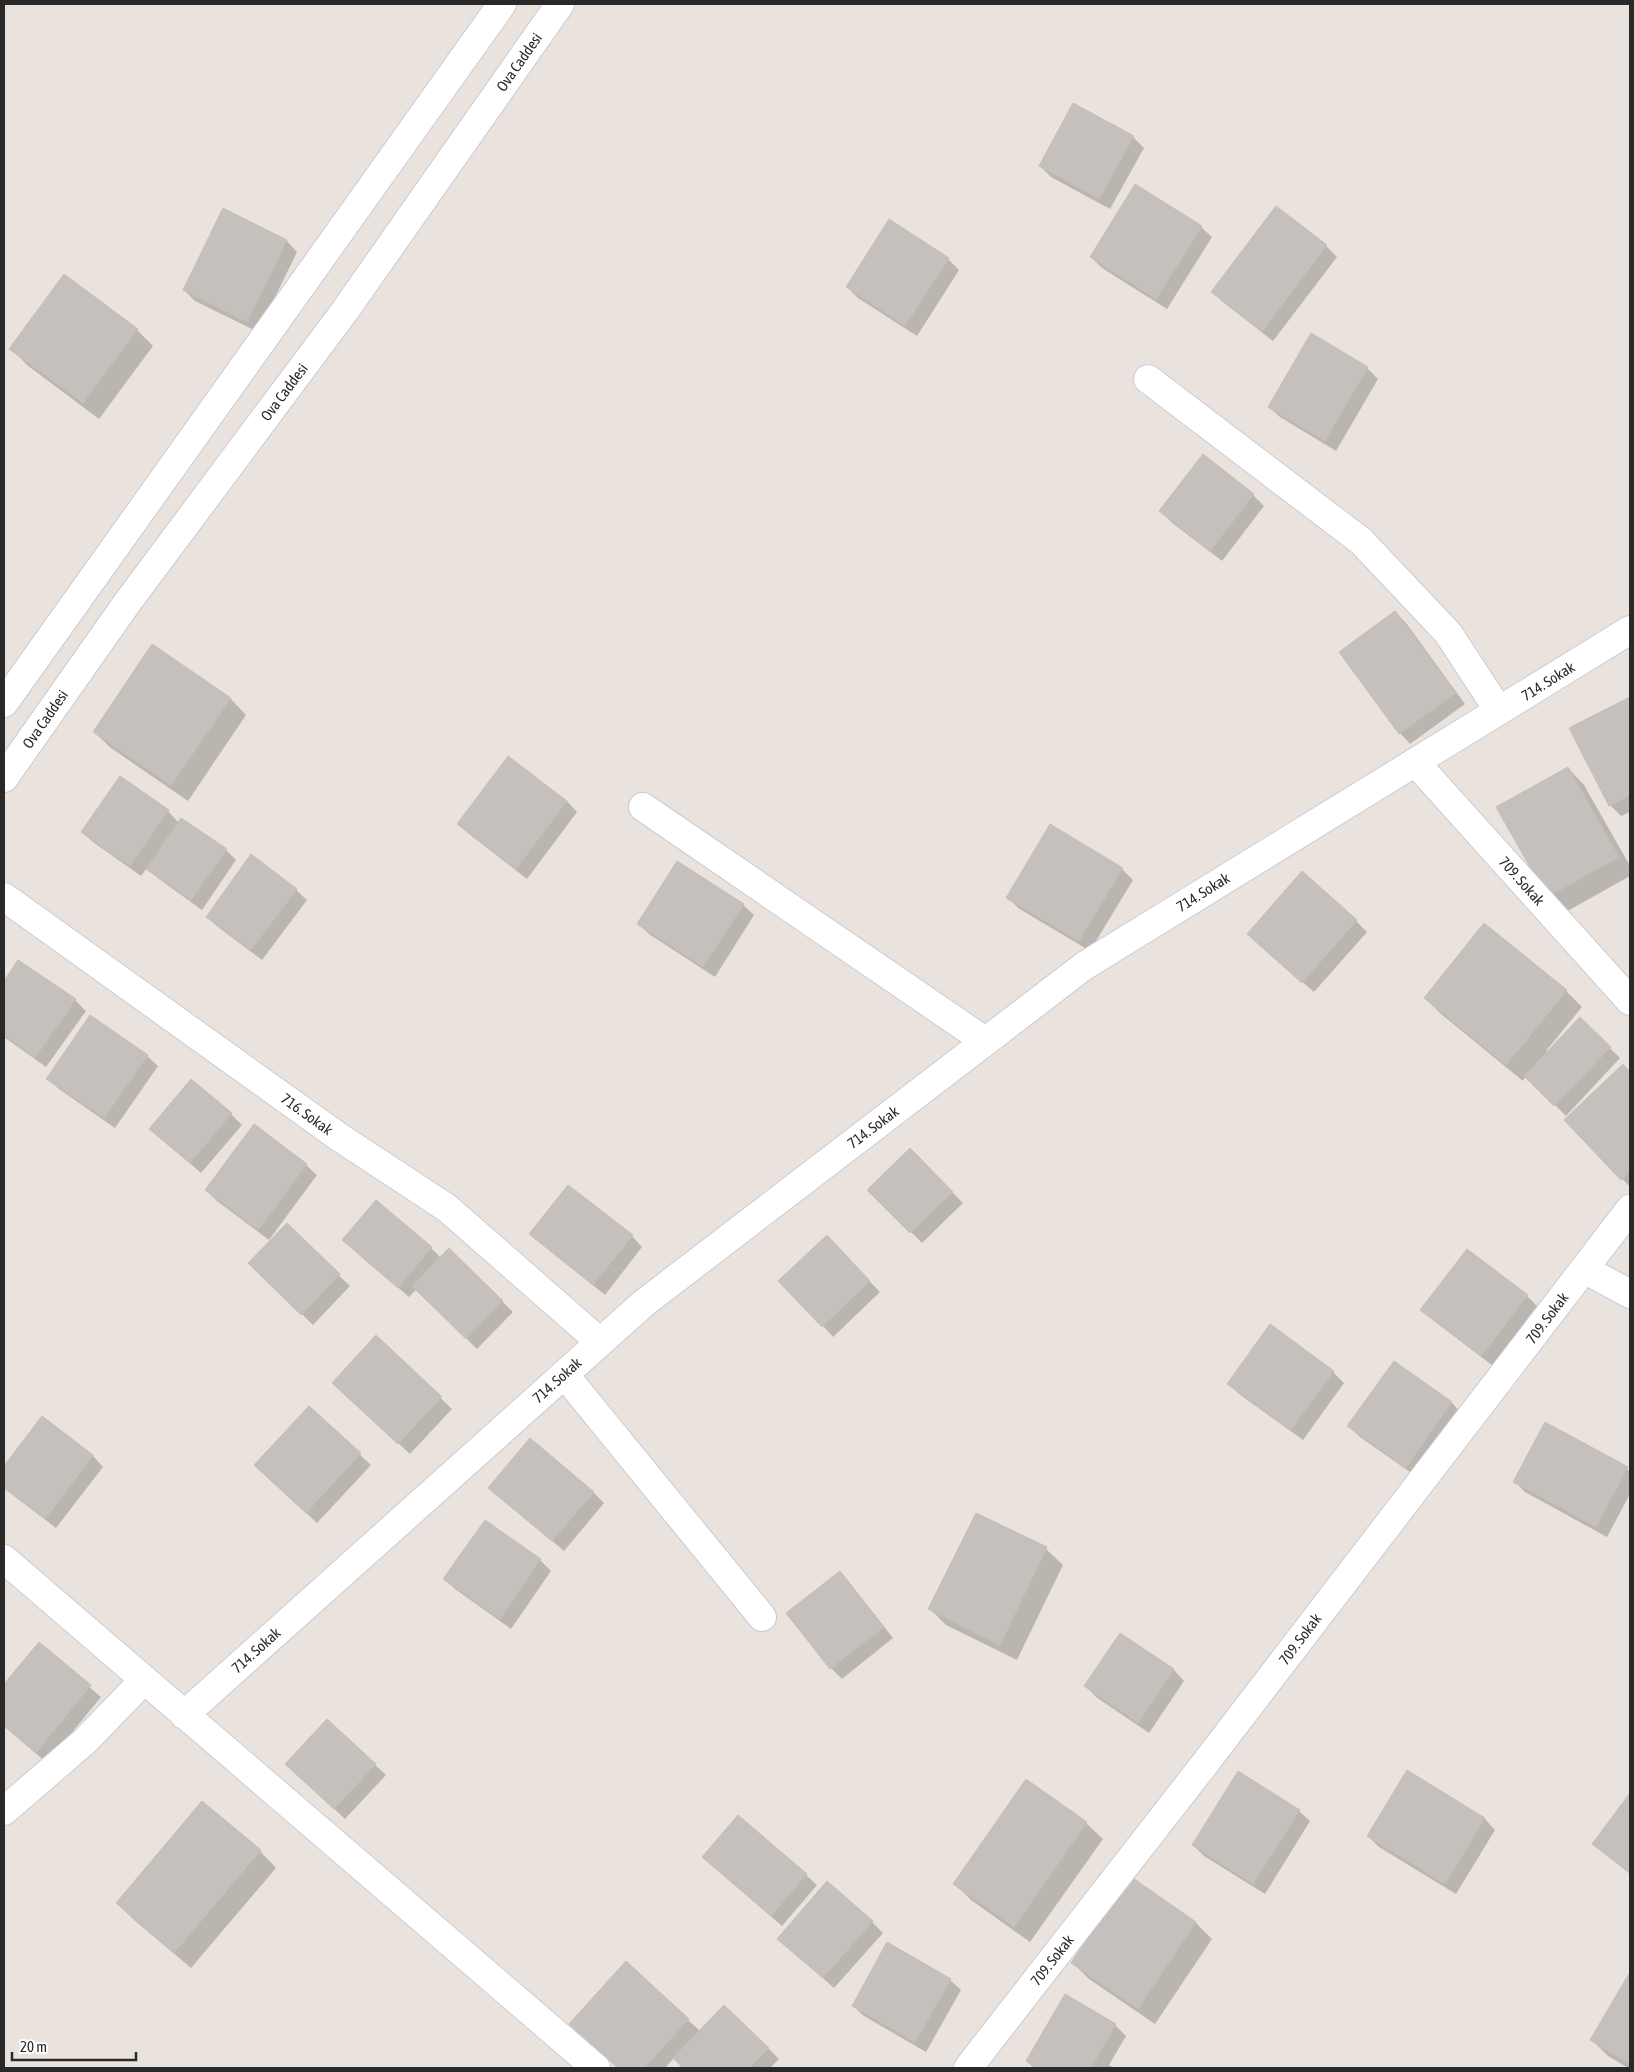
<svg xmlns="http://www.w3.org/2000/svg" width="1634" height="2072" viewBox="0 0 1634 2072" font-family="'Asap Condensed',sans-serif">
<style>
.shadow{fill:#0003}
.building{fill:#c5c0bc;stroke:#c5beb7}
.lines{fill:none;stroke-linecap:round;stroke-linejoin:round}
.minor-casing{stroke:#c8ccd5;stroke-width:30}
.minor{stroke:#fff;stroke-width:28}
.labels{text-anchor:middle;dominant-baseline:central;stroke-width:4;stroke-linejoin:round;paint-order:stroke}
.street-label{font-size:15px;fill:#292929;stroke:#fff}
</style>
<rect width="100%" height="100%" fill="#eae3dd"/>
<path class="shadow" d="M 1133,137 L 1144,148 L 1110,209 L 1051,177 L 1040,166 Z
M 1276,208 L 1326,246 L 1337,257 L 1273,341 L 1223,302 L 1212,291 Z
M 224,210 L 287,241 L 297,252 L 258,332 L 195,301 L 184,290 Z
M 1201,227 L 1212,237 L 1167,309 L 1102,268 L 1091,257 Z
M 948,259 L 959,270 L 917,336 L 858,298 L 847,287 Z
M 137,330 L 153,346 L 99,419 L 27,365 L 11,348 Z
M 1367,368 L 1378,379 L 1336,451 L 1280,417 L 1269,407 Z
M 1203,456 L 1253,495 L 1264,506 L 1222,561 L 1171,522 L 1161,511 Z
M 1395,612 L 1406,623 L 1465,704 L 1410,744 L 1400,733 Z
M 230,698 L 246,715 L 188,801 L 111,748 L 94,732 Z
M 1630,699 L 1630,812 L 1621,816 L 1610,805 L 1571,729 Z
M 1568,768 L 1584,785 L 1630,866 L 1630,876 L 1564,913 L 1548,897 Z
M 567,801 L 577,812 L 527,879 L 469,834 L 458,824 Z
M 168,811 L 179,823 L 226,850 L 236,860 L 202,910 L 159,879 L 147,868 L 141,876 L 93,842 L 82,832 Z
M 1122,869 L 1133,880 L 1090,951 L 1018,908 L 1008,897 Z
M 296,890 L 307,900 L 262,960 L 218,927 L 207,916 Z
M 743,905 L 754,915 L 715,977 L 649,934 L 638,924 Z
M 1356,921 L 1367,932 L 1314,992 L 1260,945 Z
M 19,961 L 75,1000 L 86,1011 L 46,1067 L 4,1037 L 4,983 Z
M 1566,991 L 1582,1007 L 1546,1051 L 1610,1048 L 1620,1058 L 1566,1116 L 1526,1076 L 1523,1081 L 1441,1014 L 1425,998 Z
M 147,1056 L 158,1066 L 115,1128 L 59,1089 L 48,1079 Z
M 1623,1066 L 1630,1074 L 1630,1187 L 1566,1120 Z
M 231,1114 L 242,1125 L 201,1173 L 151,1129 Z
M 910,1150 L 963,1203 L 922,1243 L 869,1190 Z
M 306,1165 L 317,1175 L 269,1240 L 217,1201 L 206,1190 Z
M 287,1225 L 350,1286 L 313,1325 L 250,1263 Z
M 531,1234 L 632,1236 L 642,1247 L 605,1295 L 542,1244 Z
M 343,1240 L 431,1248 L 441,1258 L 449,1250 L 513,1312 L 477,1349 L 417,1289 L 409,1297 Z
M 837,1248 L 880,1292 L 833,1337 L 823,1326 Z
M 1527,1296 L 1538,1307 L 1493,1366 L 1433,1320 L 1422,1310 Z
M 376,1337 L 452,1409 L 410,1454 L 344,1393 Z
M 1394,1362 L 1452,1403 L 1462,1414 L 1417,1477 L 1360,1437 L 1349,1426 Z
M 1333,1372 L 1344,1383 L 1303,1440 L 1239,1394 L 1229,1384 Z
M 309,1408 L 371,1465 L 317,1523 L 266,1476 Z
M 42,1417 L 93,1456 L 103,1467 L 56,1528 L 4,1488 L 4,1468 Z
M 1545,1424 L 1630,1471 L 1630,1494 L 1607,1537 L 1525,1492 L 1514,1481 Z
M 490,1488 L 593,1492 L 604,1503 L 564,1551 Z
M 976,1514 L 1046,1549 L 1063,1565 L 1017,1660 L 946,1625 L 930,1609 Z
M 485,1521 L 540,1560 L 551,1571 L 511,1629 L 455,1589 L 444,1578 Z
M 840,1573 L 850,1584 L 893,1638 L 842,1679 L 831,1668 Z
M 1120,1634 L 1174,1670 L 1184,1681 L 1149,1733 L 1096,1697 L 1086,1686 Z
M 39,1644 L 101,1697 L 47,1763 L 4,1726 L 4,1686 Z
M 375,1765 L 386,1775 L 345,1819 L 298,1775 Z
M 1407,1772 L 1485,1819 L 1495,1830 L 1456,1894 L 1379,1847 L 1368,1836 Z
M 1630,1795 L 1630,1874 L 1593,1843 Z
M 202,1803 L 260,1851 L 276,1868 L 191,1968 L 133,1919 L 117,1903 Z
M 1299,1811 L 1310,1821 L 1265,1894 L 1204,1856 L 1193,1845 Z
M 1086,1823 L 1103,1839 L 1030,1942 L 971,1900 L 955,1884 Z
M 703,1857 L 806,1875 L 817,1885 L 782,1926 Z
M 1130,1878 L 1196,1923 L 1212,1939 L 1155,2024 L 1089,1979 L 1073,1963 Z
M 872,1922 L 883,1933 L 834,1988 L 790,1949 Z
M 1630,1975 L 1630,2068 L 1628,2068 L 1608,2056 L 1592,2040 Z
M 950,1980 L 961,1990 L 926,2052 L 864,2016 L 853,2006 Z
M 1065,1996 L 1115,2025 L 1126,2036 L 1109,2065 L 1114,2068 L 1034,2068 L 1027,2061 Z
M 688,2020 L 700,2031 L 768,2048 L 779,2059 L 770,2068 L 685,2068 L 674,2058 L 665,2068 L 619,2068 L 582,2034 Z"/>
<path class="building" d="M 1073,103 L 1134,136 L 1099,199 L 1039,166 Z
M 1135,184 L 1202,226 L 1156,299 L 1090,257 Z
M 1276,206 L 1327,245 L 1262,331 L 1211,292 Z
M 223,208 L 287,240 L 247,322 L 183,290 Z
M 889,219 L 949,258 L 905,326 L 846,287 Z
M 64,274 L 138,329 L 83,403 L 9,349 Z
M 1311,333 L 1368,367 L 1325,441 L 1268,407 Z
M 1203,454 L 1254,494 L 1210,551 L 1159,511 Z
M 1395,611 L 1456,693 L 1399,734 L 1339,652 Z
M 152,644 L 231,698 L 171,785 L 93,732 Z
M 1630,697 L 1630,795 L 1609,806 L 1569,728 Z
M 508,756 L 567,801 L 516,869 L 457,824 Z
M 1568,767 L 1619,857 L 1547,897 L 1496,807 Z
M 120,776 L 169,810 L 130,866 L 81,832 Z
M 181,818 L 227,849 L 191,900 L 146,869 Z
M 1050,824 L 1123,868 L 1079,941 L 1006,898 Z
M 251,854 L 297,889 L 251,950 L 206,917 Z
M 677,861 L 744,904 L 703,967 L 637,924 Z
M 1302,871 L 1357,920 L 1302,983 L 1247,934 Z
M 1484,923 L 1567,990 L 1506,1065 L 1424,998 Z
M 18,960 L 76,999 L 35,1058 L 4,1035 L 4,981 Z
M 90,1015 L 148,1055 L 104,1118 L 46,1079 Z
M 1580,1017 L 1611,1047 L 1554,1106 L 1524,1076 Z
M 1623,1064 L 1630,1072 L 1630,1171 L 1621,1180 L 1564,1120 Z
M 191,1079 L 232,1113 L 190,1163 L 149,1129 Z
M 254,1124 L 307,1164 L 258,1230 L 205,1190 Z
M 910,1148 L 953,1192 L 910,1233 L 867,1190 Z
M 568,1185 L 633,1235 L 593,1285 L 529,1234 Z
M 376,1200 L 432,1247 L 398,1288 L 342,1240 Z
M 287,1223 L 340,1274 L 301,1315 L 248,1263 Z
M 827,1235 L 870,1281 L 822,1327 L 778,1281 Z
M 449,1248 L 503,1301 L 466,1339 L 412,1286 Z
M 1467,1249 L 1528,1295 L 1481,1356 L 1420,1310 Z
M 1270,1324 L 1334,1371 L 1291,1430 L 1227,1384 Z
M 376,1335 L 442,1397 L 398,1444 L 332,1383 Z
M 1394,1361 L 1452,1402 L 1406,1468 L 1347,1426 Z
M 309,1406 L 361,1453 L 306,1513 L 254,1465 Z
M 42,1416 L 93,1455 L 45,1519 L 4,1488 L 4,1466 Z
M 1545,1422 L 1628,1467 L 1596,1527 L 1513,1482 Z
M 530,1438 L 594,1492 L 552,1541 L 488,1488 Z
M 976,1513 L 1047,1547 L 1000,1645 L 928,1609 Z
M 485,1520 L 541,1559 L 500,1619 L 443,1579 Z
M 840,1571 L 884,1627 L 830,1669 L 786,1613 Z
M 1120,1633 L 1174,1669 L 1138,1723 L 1084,1686 Z
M 39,1642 L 91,1685 L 36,1753 L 4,1726 L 4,1684 Z
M 327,1719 L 376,1764 L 334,1809 L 285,1764 Z
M 1407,1770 L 1485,1818 L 1445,1884 L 1367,1836 Z
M 1238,1771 L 1300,1810 L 1253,1884 L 1192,1845 Z
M 1026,1779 L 1087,1822 L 1014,1927 L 953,1884 Z
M 1630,1793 L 1630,1873 L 1592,1844 Z
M 202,1801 L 261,1850 L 174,1953 L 116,1903 Z
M 738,1815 L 807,1874 L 771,1916 L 702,1857 Z
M 1130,1876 L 1196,1922 L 1138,2009 L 1071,1963 Z
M 827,1881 L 873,1921 L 823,1978 L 777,1939 Z
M 887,1942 L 951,1979 L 915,2042 L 852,2006 Z
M 626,1961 L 689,2019 L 644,2068 L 618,2068 L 569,2024 Z
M 1630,1972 L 1630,2064 L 1590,2040 Z
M 1065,1994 L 1116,2024 L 1091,2068 L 1038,2068 L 1026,2061 Z
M 724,2005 L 769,2048 L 749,2068 L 683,2068 L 673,2058 Z"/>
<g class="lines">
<defs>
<path id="minor" d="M 1148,379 L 1361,541 L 1448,633 L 1499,711
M 4,703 L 502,4
M 1415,762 L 1630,1001
M 4,778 L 127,603 L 344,312 L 560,4
M 643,807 L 985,1041
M 4,897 L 339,1137 L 447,1208 L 600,1342
M 1584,1269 L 1630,1294
M 564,1374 L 762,1617
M 4,1559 L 596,2068
M 184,1715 L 644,1303 L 1084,966 L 1630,630
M 4,1811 L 85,1741 L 144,1680
M 968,2068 L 1203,1766 L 1630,1209"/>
</defs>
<use href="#minor" class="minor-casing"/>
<use href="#minor" class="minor"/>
</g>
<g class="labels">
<g class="street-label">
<text transform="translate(519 62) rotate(-55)">Ova Caddesi</text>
<text transform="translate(284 392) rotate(-53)">Ova Caddesi</text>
<text transform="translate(1548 681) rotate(-32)">714. Sokak</text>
<text transform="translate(45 719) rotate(-55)">Ova Caddesi</text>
<text transform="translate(1522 881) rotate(48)">709. Sokak</text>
<text transform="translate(1203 892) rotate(-32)">714. Sokak</text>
<text transform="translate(307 1114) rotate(36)">716. Sokak</text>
<text transform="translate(873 1127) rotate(-37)">714. Sokak</text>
<text transform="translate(1547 1318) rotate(-53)">709. Sokak</text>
<text transform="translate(557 1380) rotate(-42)">714. Sokak</text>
<text transform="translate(1300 1639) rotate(-53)">709. Sokak</text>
<text transform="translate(256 1650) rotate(-42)">714. Sokak</text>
<text transform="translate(1052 1960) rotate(-52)">709. Sokak</text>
</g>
</g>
<rect width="1634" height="2072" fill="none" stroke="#292929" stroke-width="10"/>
<path d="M12 2052v8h124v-8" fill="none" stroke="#292929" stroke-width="2.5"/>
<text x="20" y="2052" font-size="15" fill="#292929" stroke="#ffffff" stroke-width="4" paint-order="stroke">20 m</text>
</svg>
